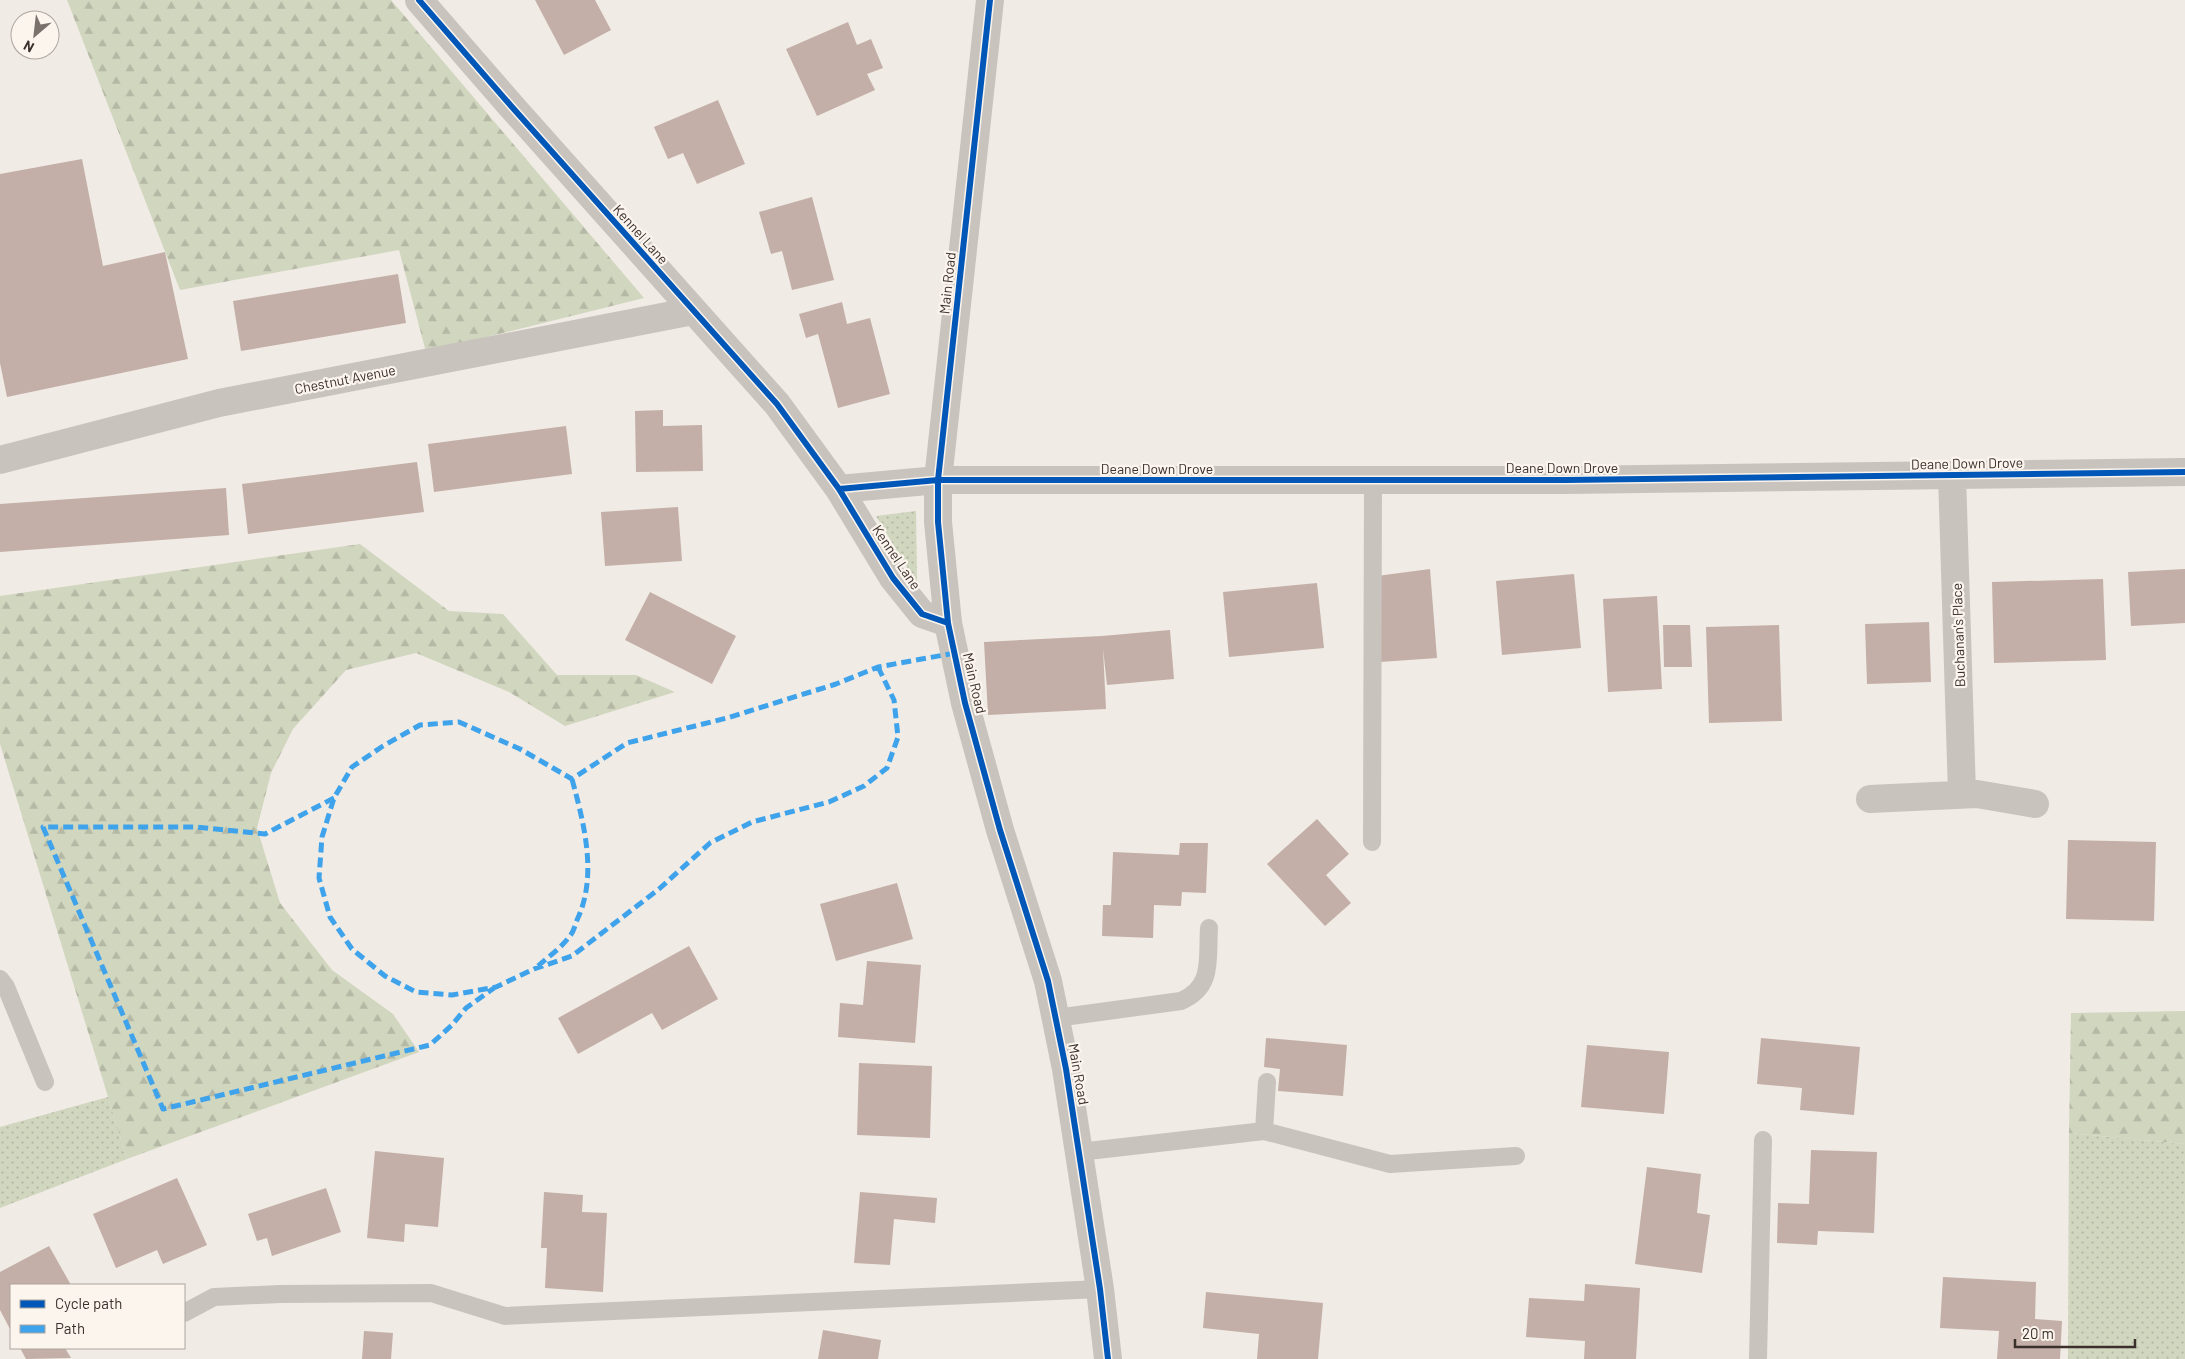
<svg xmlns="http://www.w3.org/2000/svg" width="2185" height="1359" viewBox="0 0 2185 1359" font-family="Barlow,sans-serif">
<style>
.grass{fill:url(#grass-dots)}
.forest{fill:url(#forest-firs)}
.building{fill:#c3afa7}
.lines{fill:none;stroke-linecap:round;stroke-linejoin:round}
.service{stroke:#c9c3be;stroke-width:18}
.minor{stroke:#c9c3be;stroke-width:28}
.tertiary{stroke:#c9c3be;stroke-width:28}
.quiet{stroke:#3fa3eb;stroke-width:5;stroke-dasharray:10 5;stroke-linecap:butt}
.cycleway-casing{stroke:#fbf5ee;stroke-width:9}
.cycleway{stroke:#0057b8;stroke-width:6}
.labels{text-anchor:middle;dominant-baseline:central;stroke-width:4.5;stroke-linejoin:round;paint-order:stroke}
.street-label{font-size:14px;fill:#3b302b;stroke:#fbf5ee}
</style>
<defs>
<pattern id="grass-dots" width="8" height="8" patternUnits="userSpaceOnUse" patternTransform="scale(1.25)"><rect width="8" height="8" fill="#d1d6bf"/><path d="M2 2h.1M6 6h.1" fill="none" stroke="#b4b8a4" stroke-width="1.8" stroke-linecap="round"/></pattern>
<pattern id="forest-firs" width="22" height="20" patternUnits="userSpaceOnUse" patternTransform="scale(1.25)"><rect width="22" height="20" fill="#d1d6bf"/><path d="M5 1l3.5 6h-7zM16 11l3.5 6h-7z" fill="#b4b8a4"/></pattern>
</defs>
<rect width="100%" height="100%" fill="#f0ebe5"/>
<path class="grass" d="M 916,511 L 917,584 L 876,516 Z
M 108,1097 L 127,1159 L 0,1208 L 0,1127 Z
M 2069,1133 L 2185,1144 L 2185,1359 L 2068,1359 Z"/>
<path class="forest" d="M 67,0 L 391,0 L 644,298 L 426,352 L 399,250 L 180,290 Z
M 360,544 L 449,611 L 503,614 L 557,675 L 636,675 L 675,692 L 565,726 L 509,692 L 416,653 L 346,670 L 293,729 L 271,773 L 257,828 L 280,903 L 332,970 L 393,1014 L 419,1052 L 127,1159 L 0,744 L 0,596 Z
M 2185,1011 L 2185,1144 L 2069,1133 L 2071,1013 Z"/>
<path class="building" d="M 535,0 L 595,0 L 611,30 L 564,55 Z
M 848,22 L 857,45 L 871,39 L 883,68 L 867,74 L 875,90 L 817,116 L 786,49 Z
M 718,100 L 745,164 L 697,184 L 683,153 L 668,159 L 654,127 Z
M 82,159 L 103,266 L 165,252 L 188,359 L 7,397 L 0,363 L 0,174 Z
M 812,197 L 834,280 L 792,290 L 782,251 L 771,254 L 759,212 Z
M 398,274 L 406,323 L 241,351 L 233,301 Z
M 842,302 L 847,324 L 870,318 L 890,394 L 838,408 L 818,334 L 806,338 L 799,314 Z
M 663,410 L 663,426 L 702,425 L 703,471 L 636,472 L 635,411 Z
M 566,426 L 572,474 L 434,492 L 428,444 Z
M 417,462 L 424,512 L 248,534 L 242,484 Z
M 226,488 L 229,535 L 0,552 L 0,504 Z
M 678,507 L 682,561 L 605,566 L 601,512 Z
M 1430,569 L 1437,658 L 1380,662 L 1377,576 Z
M 2185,569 L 2185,623 L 2131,626 L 2128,572 Z
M 1574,574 L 1581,648 L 1502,655 L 1496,581 Z
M 2103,579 L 2106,660 L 1994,663 L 1992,582 Z
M 1317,583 L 1324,648 L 1229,657 L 1223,592 Z
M 650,592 L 736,636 L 712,684 L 625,640 Z
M 1657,596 L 1662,689 L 1608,692 L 1603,599 Z
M 1929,622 L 1931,682 L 1867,684 L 1865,624 Z
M 1663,625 L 1690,625 L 1692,667 L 1664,667 Z
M 1779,625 L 1782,721 L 1709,723 L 1706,627 Z
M 1170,630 L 1174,679 L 1107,685 L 1103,649 L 1106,709 L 988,715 L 984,642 L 1102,636 Z
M 1317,819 L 1349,854 L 1326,875 L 1351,903 L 1325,926 L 1267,864 Z
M 2068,840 L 2156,842 L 2154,921 L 2066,919 Z
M 1180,843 L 1208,843 L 1206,893 L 1182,892 L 1181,906 L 1154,905 L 1153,938 L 1102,936 L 1103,905 L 1111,905 L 1113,852 L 1179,855 Z
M 897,883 L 913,939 L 836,961 L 820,904 Z
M 689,946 L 718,999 L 662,1030 L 652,1013 L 578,1054 L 558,1018 Z
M 867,961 L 921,965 L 915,1043 L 838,1037 L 840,1003 L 863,1005 Z
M 1266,1038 L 1347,1045 L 1343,1096 L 1278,1091 L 1280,1069 L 1264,1067 Z
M 1761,1038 L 1860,1047 L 1854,1115 L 1800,1110 L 1802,1088 L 1757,1084 Z
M 1587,1045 L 1669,1052 L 1664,1114 L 1581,1107 Z
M 859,1063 L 932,1066 L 930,1138 L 857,1135 Z
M 1811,1150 L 1877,1152 L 1874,1233 L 1818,1231 L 1817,1245 L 1777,1243 L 1778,1203 L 1809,1204 Z
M 375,1151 L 444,1158 L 438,1227 L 405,1224 L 404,1242 L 367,1238 Z
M 1647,1167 L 1701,1174 L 1697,1213 L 1710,1215 L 1702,1273 L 1635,1264 Z
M 177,1178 L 207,1245 L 163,1264 L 157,1250 L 116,1268 L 93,1214 Z
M 326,1188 L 341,1232 L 272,1256 L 267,1238 L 257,1241 L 248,1214 Z
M 544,1192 L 583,1195 L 582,1212 L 607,1213 L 603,1292 L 545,1288 L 547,1248 L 541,1248 Z
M 860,1192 L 937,1198 L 935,1223 L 894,1219 L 890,1265 L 854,1263 Z
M 49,1246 L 71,1285 L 11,1285 L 11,1331 L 0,1310 L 0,1272 Z
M 1943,1277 L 2036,1282 L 2035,1319 L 2062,1321 L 2060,1359 L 1997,1359 L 1999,1331 L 1940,1328 Z
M 1585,1284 L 1640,1288 L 1636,1359 L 1584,1359 L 1585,1341 L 1526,1337 L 1529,1298 L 1584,1301 Z
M 1206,1292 L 1323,1303 L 1318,1359 L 1257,1359 L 1259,1334 L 1203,1328 Z
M 823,1330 L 881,1340 L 878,1359 L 818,1359 Z
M 364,1331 L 393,1333 L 391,1359 L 362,1359 Z
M 20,1348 L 65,1348 L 71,1358 L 26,1359 Z"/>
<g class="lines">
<path class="service" d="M 1372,842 L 1373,480
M 0,979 L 6,987 L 45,1082
M 1056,1018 L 1181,1001 C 1214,987 1207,959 1209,928
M 1264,1131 L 1267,1082
M 1079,1152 L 1264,1131 L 1390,1164 L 1516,1156
M 184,1313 L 214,1297 L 280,1294 L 431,1293 L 505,1316 L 1100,1289
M 1758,1359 L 1763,1140"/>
<path class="minor" d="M 419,0 L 512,107 L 777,404 L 839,489 L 893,578 L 922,614 L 948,623
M 0,460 L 219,403 L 693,311
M 1952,475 L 1962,794
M 839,489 L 938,480 L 1566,480 L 2185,472
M 1870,799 L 1977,794 L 2035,804"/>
<path class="tertiary" d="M 990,0 L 938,480 L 938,522 L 948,623 L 965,703 L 1000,830 L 1048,981 L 1066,1069 L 1100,1289 L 1108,1359"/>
<path class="quiet" d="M 878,667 L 894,700 L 898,737 L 887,768 L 864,786 L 829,802 L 752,822 L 710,843 L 659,889 L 572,956 L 534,969 L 496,987 L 452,995 L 416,992 L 385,976 L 352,949 L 330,917 L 319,878 L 322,837 L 334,798 L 352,767 L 383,746 L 420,725 L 459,722 L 520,749 L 572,779 L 627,743 L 727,718 L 836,684 L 878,667 L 955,653
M 334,798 L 265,834 L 196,827 L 43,827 L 163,1109 L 430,1045 L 452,1025 L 466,1008 L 494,988
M 538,966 C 548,957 561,948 569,937 C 573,933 575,926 577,920 C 598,876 584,824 572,779"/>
<defs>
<path id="cycleway" d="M 419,0 L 512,107 L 777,404 L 839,489 L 893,578 L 922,614 L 948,623
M 990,0 L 938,480 L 938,522 L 948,623 L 965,703 L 1000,830 L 1048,981 L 1066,1069 L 1100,1289 L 1108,1359
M 839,489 L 938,480 L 1566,480 L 2185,472"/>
</defs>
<use href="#cycleway" class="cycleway-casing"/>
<use href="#cycleway" class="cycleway"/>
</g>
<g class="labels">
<g class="street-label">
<text transform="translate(641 234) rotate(48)">Kennel Lane</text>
<text transform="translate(947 283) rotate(-84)">Main Road</text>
<text transform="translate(345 379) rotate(-11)">Chestnut Avenue</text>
<text transform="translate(1967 463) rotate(-1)">Deane Down Drove</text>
<text x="1562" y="467">Deane Down Drove</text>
<text x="1157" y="468">Deane Down Drove</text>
<text transform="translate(897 557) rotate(56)">Kennel Lane</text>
<text transform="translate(1958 635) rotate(-92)">Buchanan's Place</text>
<text transform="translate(975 683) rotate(77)">Main Road</text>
<text transform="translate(1079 1074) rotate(80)">Main Road</text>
</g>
</g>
<rect x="10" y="1284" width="175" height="65" fill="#fbf5ee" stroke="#aea6a0"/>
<rect x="20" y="1300" width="25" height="8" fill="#0057b8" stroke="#aea6a0"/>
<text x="55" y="1309" font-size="15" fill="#3b302b">Cycle path</text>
<rect x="20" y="1325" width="25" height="8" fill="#3fa3eb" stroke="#aea6a0"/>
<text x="55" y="1334" font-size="15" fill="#3b302b">Path</text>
<g transform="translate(35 35) rotate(208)"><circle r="24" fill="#fbf5ee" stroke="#aea6a0"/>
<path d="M0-4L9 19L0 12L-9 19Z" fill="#7a716c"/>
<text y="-8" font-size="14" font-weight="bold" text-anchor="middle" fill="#3b302b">N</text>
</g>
<path d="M2015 1339v8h120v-8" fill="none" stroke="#3b302b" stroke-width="2.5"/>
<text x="2022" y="1339" font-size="15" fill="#3b302b" stroke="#fbf5ee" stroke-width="4" paint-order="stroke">20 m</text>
</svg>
